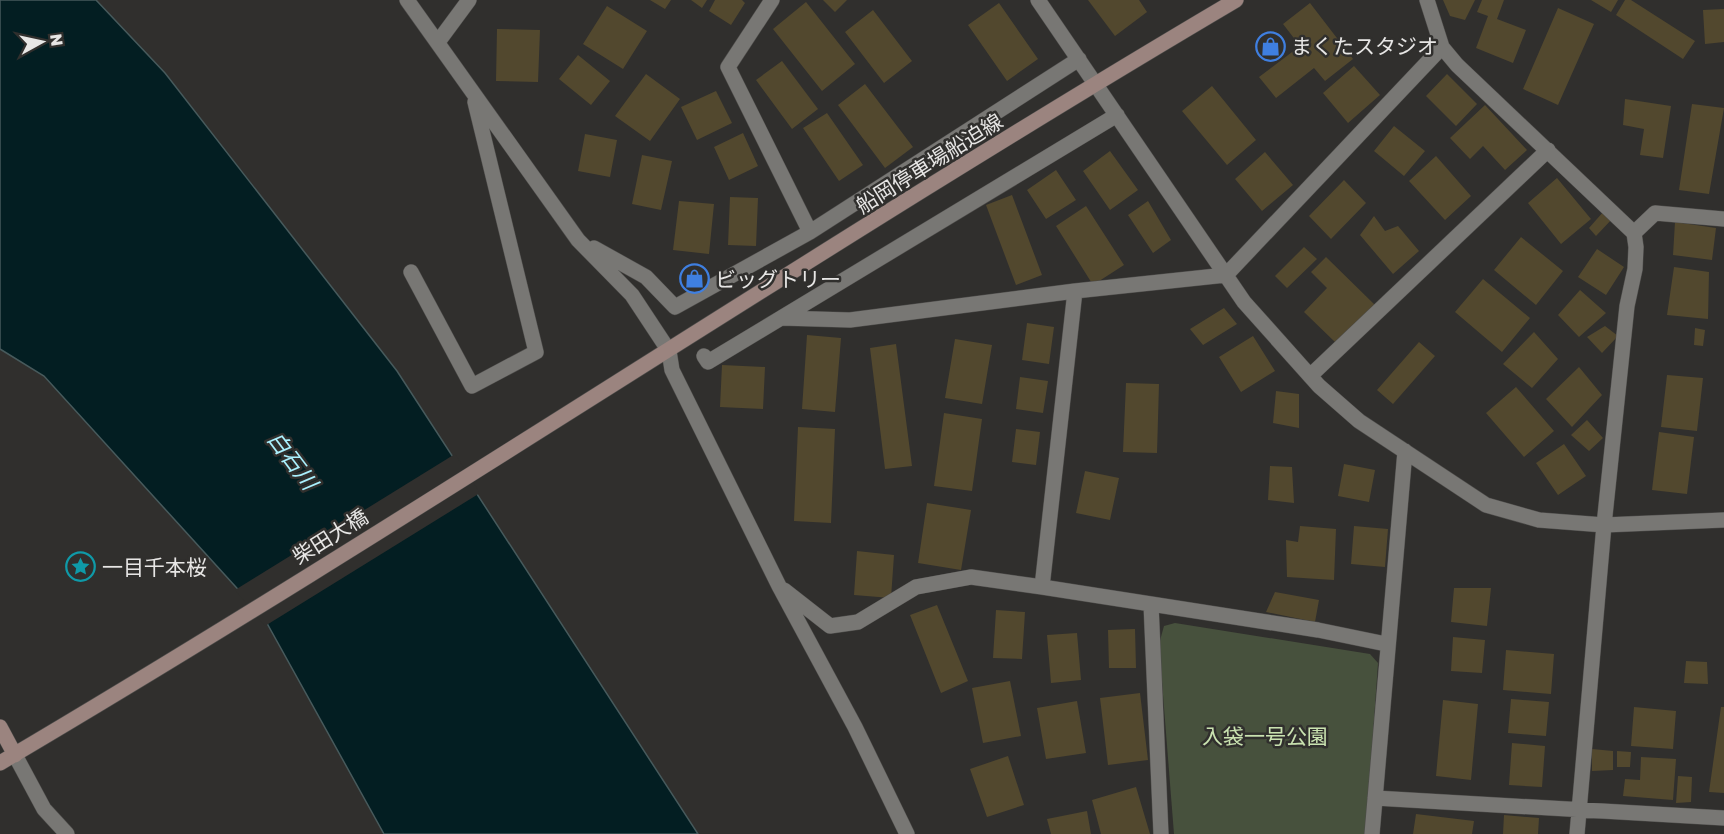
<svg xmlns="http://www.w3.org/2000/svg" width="1724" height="834" viewBox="0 0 1724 834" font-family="'Golos Text','Noto Sans JP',sans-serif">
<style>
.green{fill:#47513d}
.water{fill:#031e22;stroke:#475a5c;stroke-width:1.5}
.pier{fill:#302f2d}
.building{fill:#52482e}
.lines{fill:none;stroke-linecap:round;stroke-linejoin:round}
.street-casing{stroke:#4e4d4b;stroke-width:16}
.secondary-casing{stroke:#4e4d4b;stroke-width:16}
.street{stroke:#787774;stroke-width:15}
.secondary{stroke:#9b847f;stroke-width:15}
.labels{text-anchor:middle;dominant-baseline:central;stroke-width:5;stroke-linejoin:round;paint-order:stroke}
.poi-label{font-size:21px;fill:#e7e6e5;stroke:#302f2d;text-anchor:start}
.street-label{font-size:21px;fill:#e7e6e5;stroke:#302f2d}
.park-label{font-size:21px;fill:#c9e2b0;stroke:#302f2d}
.water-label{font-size:22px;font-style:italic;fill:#aaf1fe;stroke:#302f2d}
</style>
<rect width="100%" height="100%" fill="#302f2d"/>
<path class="green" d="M 1175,623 L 1370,654 L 1378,663 L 1366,834 L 1174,834 L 1159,644 L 1164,626 Z"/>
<path class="water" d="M 0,0 L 96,0 L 165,73 L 397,371 L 698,834 L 384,834 L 264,618 L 44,376 L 0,349 Z"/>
<path class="pier" d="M 455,454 L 480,493 L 265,626 L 235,590 Z"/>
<path class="building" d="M 650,0 L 671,0 L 665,9 Z
M 691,0 L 707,0 L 702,8 Z
M 715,0 L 742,0 L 745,3 L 731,25 L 709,11 Z
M 823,0 L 847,0 L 835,12 Z
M 1088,0 L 1139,0 L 1147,12 L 1115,36 Z
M 1443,0 L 1475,0 L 1465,20 L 1450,16 Z
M 1482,0 L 1504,0 L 1497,19 L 1526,30 L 1513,63 L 1476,48 L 1488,16 L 1477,12 Z
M 1591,0 L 1618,0 L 1611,12 Z
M 1625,0 L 1631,0 L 1695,41 L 1683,59 L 1616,15 Z
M 806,2 L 855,64 L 822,91 L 773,29 Z
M 999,3 L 1038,59 L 1007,81 L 968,25 Z
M 1310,3 L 1353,59 L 1325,81 L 1314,68 L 1276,98 L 1259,77 L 1300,46 L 1283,24 Z
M 607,6 L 647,31 L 623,69 L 583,44 Z
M 1558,8 L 1594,24 L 1558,105 L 1523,89 Z
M 1724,9 L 1724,42 L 1705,44 L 1703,10 Z
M 873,10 L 912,61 L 884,83 L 845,32 Z
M 497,29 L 540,30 L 538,82 L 496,81 Z
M 578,55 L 610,81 L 591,105 L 559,79 Z
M 782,61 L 818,109 L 792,129 L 756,80 Z
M 1354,66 L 1380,95 L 1348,123 L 1323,93 Z
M 646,74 L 680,99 L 650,141 L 615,116 Z
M 1447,74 L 1477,104 L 1456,126 L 1426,96 Z
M 865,84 L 913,147 L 885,168 L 838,105 Z
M 1212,86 L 1256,140 L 1227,165 L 1182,111 Z
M 716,91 L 732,123 L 697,140 L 681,107 Z
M 1625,99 L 1671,106 L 1663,158 L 1640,155 L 1644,129 L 1623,125 Z
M 1692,104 L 1724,108 L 1709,194 L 1679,190 Z
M 1485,105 L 1527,150 L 1505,170 L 1483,146 L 1470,159 L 1450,138 Z
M 827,113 L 863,165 L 839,181 L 803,128 Z
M 1394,126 L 1425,151 L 1404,176 L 1374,151 Z
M 743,133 L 758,166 L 729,180 L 714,147 Z
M 585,134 L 617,140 L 610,177 L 578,171 Z
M 1110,151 L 1138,190 L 1110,210 L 1083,171 Z
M 1265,152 L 1293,185 L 1262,211 L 1235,179 Z
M 642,155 L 672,161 L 661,210 L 632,204 Z
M 1436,156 L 1471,196 L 1445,220 L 1409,181 Z
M 1056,170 L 1076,200 L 1046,219 L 1027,190 Z
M 1557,178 L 1591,219 L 1561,244 L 1528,203 Z
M 1344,180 L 1366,203 L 1331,239 L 1309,216 Z
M 1012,195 L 1042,275 L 1016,285 L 986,205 Z
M 730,197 L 758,198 L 756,246 L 728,245 Z
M 679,201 L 714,204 L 709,254 L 673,250 Z
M 1148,201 L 1171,240 L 1153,253 L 1128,215 Z
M 1086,206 L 1124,265 L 1093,285 L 1056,226 Z
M 1604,211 L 1613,218 L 1596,236 L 1589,228 Z
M 1374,216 L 1385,231 L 1398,226 L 1419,251 L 1393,274 L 1360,235 Z
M 1675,222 L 1716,228 L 1712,260 L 1673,255 Z
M 1521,237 L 1563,271 L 1536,305 L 1494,270 Z
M 1304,247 L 1317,259 L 1287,288 L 1275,276 Z
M 1597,249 L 1624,267 L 1606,295 L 1578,277 Z
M 1326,257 L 1375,305 L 1337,344 L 1304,312 L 1327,288 L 1311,272 Z
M 1674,267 L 1709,272 L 1708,319 L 1667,315 Z
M 1483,279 L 1530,318 L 1502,352 L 1455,312 Z
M 1580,290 L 1606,313 L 1579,337 L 1558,315 Z
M 1224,308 L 1237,324 L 1203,345 L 1190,329 Z
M 1027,323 L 1054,327 L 1049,364 L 1022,360 Z
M 1605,326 L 1618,336 L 1602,353 L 1587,337 Z
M 1695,328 L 1705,330 L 1703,346 L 1694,345 Z
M 1534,332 L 1558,359 L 1532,388 L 1503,364 Z
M 807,335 L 841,338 L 835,412 L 802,409 Z
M 1253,336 L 1275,371 L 1241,392 L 1219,357 Z
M 955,339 L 992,345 L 982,404 L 945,398 Z
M 1419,342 L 1435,356 L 1393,404 L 1377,390 Z
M 896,344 L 912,466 L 885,469 L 870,348 Z
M 722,365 L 765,367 L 763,409 L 720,407 Z
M 1579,367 L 1602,395 L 1572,427 L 1546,399 Z
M 1667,375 L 1703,378 L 1697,431 L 1661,427 Z
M 1020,377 L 1048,381 L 1043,413 L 1016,409 Z
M 1126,383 L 1159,384 L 1157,453 L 1123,452 Z
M 1516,387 L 1554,431 L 1524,457 L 1486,413 Z
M 1276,391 L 1299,394 L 1299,428 L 1273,423 Z
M 944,413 L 982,419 L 972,491 L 934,486 Z
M 1587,420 L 1603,438 L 1589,451 L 1571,435 Z
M 798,427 L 835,429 L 831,523 L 794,521 Z
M 1016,429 L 1040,432 L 1036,465 L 1012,462 Z
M 1659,432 L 1694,437 L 1687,494 L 1652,490 Z
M 1564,444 L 1586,476 L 1558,495 L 1536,463 Z
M 1344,464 L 1375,470 L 1369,502 L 1338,496 Z
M 1270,466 L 1292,467 L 1294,503 L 1268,500 Z
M 1085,471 L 1119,478 L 1110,520 L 1076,513 Z
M 927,503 L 971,510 L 961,570 L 918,563 Z
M 1300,526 L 1336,529 L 1334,580 L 1287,577 L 1286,540 L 1298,542 Z
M 1354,526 L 1388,529 L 1385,567 L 1351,564 Z
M 857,551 L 894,555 L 891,598 L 854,595 Z
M 1454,588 L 1491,588 L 1487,626 L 1451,622 Z
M 1275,592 L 1319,600 L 1315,622 L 1266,612 Z
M 937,605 L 968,681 L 941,693 L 910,615 Z
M 996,610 L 1025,612 L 1022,659 L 993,658 Z
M 1135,629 L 1136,668 L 1109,668 L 1108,630 Z
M 1077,633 L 1081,680 L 1051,683 L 1047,635 Z
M 1453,637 L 1485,640 L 1482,673 L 1451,671 Z
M 1506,650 L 1554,654 L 1551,694 L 1503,690 Z
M 1686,661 L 1707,662 L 1708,684 L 1684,683 Z
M 1010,681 L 1021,736 L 983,743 L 972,688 Z
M 1140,693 L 1148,760 L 1108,765 L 1100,698 Z
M 1511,699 L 1549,702 L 1546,736 L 1508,733 Z
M 1443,700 L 1478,704 L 1471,780 L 1436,776 Z
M 1077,701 L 1086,753 L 1046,759 L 1037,708 Z
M 1634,707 L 1676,711 L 1673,749 L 1631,746 Z
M 1721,707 L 1724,707 L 1724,793 L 1709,792 Z
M 1512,743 L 1545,746 L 1542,787 L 1509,785 Z
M 1592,749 L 1613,751 L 1613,770 L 1592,771 Z
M 1617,751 L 1631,752 L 1630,767 L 1617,767 Z
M 1008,756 L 1024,805 L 987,817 L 970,769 Z
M 1641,757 L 1676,759 L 1673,800 L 1623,796 L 1625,779 L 1640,780 Z
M 1678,776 L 1692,777 L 1691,802 L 1676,803 Z
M 1136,787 L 1150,834 L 1101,834 L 1092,800 Z
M 1087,811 L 1091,834 L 1051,834 L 1047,819 Z
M 1416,814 L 1474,821 L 1472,834 L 1413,834 Z
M 1504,815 L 1539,818 L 1538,834 L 1503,834 Z"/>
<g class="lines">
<defs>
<path id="street" d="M 407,0 L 578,240 L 632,295 L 669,351 L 672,370 L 779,586 L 855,727 L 907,834
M 772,0 L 728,67 L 810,232
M 1038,0 L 1244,302 L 1319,386 L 1359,421 L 1486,505 L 1539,520 L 1604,525 L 1724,520
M 1427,0 L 1442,47 L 1457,65 L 1634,233 L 1636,247 L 1635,269 L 1627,306 L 1604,525 L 1577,834
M 438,42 L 469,0
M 1634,233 L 1655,213 L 1724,219
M 594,248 L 646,277 L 675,307 L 810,232 L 1079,59
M 411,272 L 472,386 L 536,352 L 475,102
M 781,318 L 1117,115
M 704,356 L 708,362 L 781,318 L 850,320 L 1075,291
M 1310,376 L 1548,150
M 784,590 L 830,626 L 858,622 L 916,587 L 971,577 L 1042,587
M 1151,604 L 1161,834
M 1386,644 L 1318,630 L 1042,587 L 1075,291 L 1226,275 L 1442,47
M 15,755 L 44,809 L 67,834
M 1375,798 L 1724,818
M 1372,834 L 1405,451"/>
<path id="secondary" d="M 0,727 L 15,755
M 0,763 C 417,517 819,246 1236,0"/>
</defs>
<use href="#street" class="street-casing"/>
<use href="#secondary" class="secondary-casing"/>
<use href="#street" class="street"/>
<use href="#secondary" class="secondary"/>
</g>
<defs>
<symbol id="shop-ring" viewBox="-11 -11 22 22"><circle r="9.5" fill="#302f2d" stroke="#3f7fe0" stroke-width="1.5"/><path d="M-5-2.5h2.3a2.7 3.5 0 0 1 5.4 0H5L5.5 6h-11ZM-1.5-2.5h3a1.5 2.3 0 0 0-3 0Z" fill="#3f7fe0"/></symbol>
<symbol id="sight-ring" viewBox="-11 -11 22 22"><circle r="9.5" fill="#302f2d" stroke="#0f9aa8" stroke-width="1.5"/><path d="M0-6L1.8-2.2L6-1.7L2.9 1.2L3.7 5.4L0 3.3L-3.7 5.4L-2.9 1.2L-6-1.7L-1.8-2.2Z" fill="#0f9aa8"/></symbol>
</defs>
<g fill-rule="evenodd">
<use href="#shop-ring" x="1254" y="30" width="33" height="33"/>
<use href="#shop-ring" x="678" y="262" width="33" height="33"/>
<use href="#sight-ring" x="64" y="550" width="33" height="33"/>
</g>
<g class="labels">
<g class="poi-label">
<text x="1291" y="46">まくたスタジオ</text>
<text x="715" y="279">ビッグトリー</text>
<text x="102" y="567">一目千本桜</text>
</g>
<g class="street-label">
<text transform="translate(929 163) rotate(-32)">船岡停車場船迫線</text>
<text transform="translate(330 536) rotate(-32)">柴田大橋</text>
</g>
<g class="park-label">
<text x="1265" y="736">入袋一号公園</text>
</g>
<g class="water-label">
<text transform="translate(293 460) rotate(53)">白石川</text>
</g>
</g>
<g transform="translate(42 42) rotate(82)" stroke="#302f2d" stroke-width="4.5" paint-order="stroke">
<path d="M0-4.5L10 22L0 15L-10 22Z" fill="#e7e6e5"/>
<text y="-9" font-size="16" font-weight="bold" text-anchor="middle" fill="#e7e6e5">N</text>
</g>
</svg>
